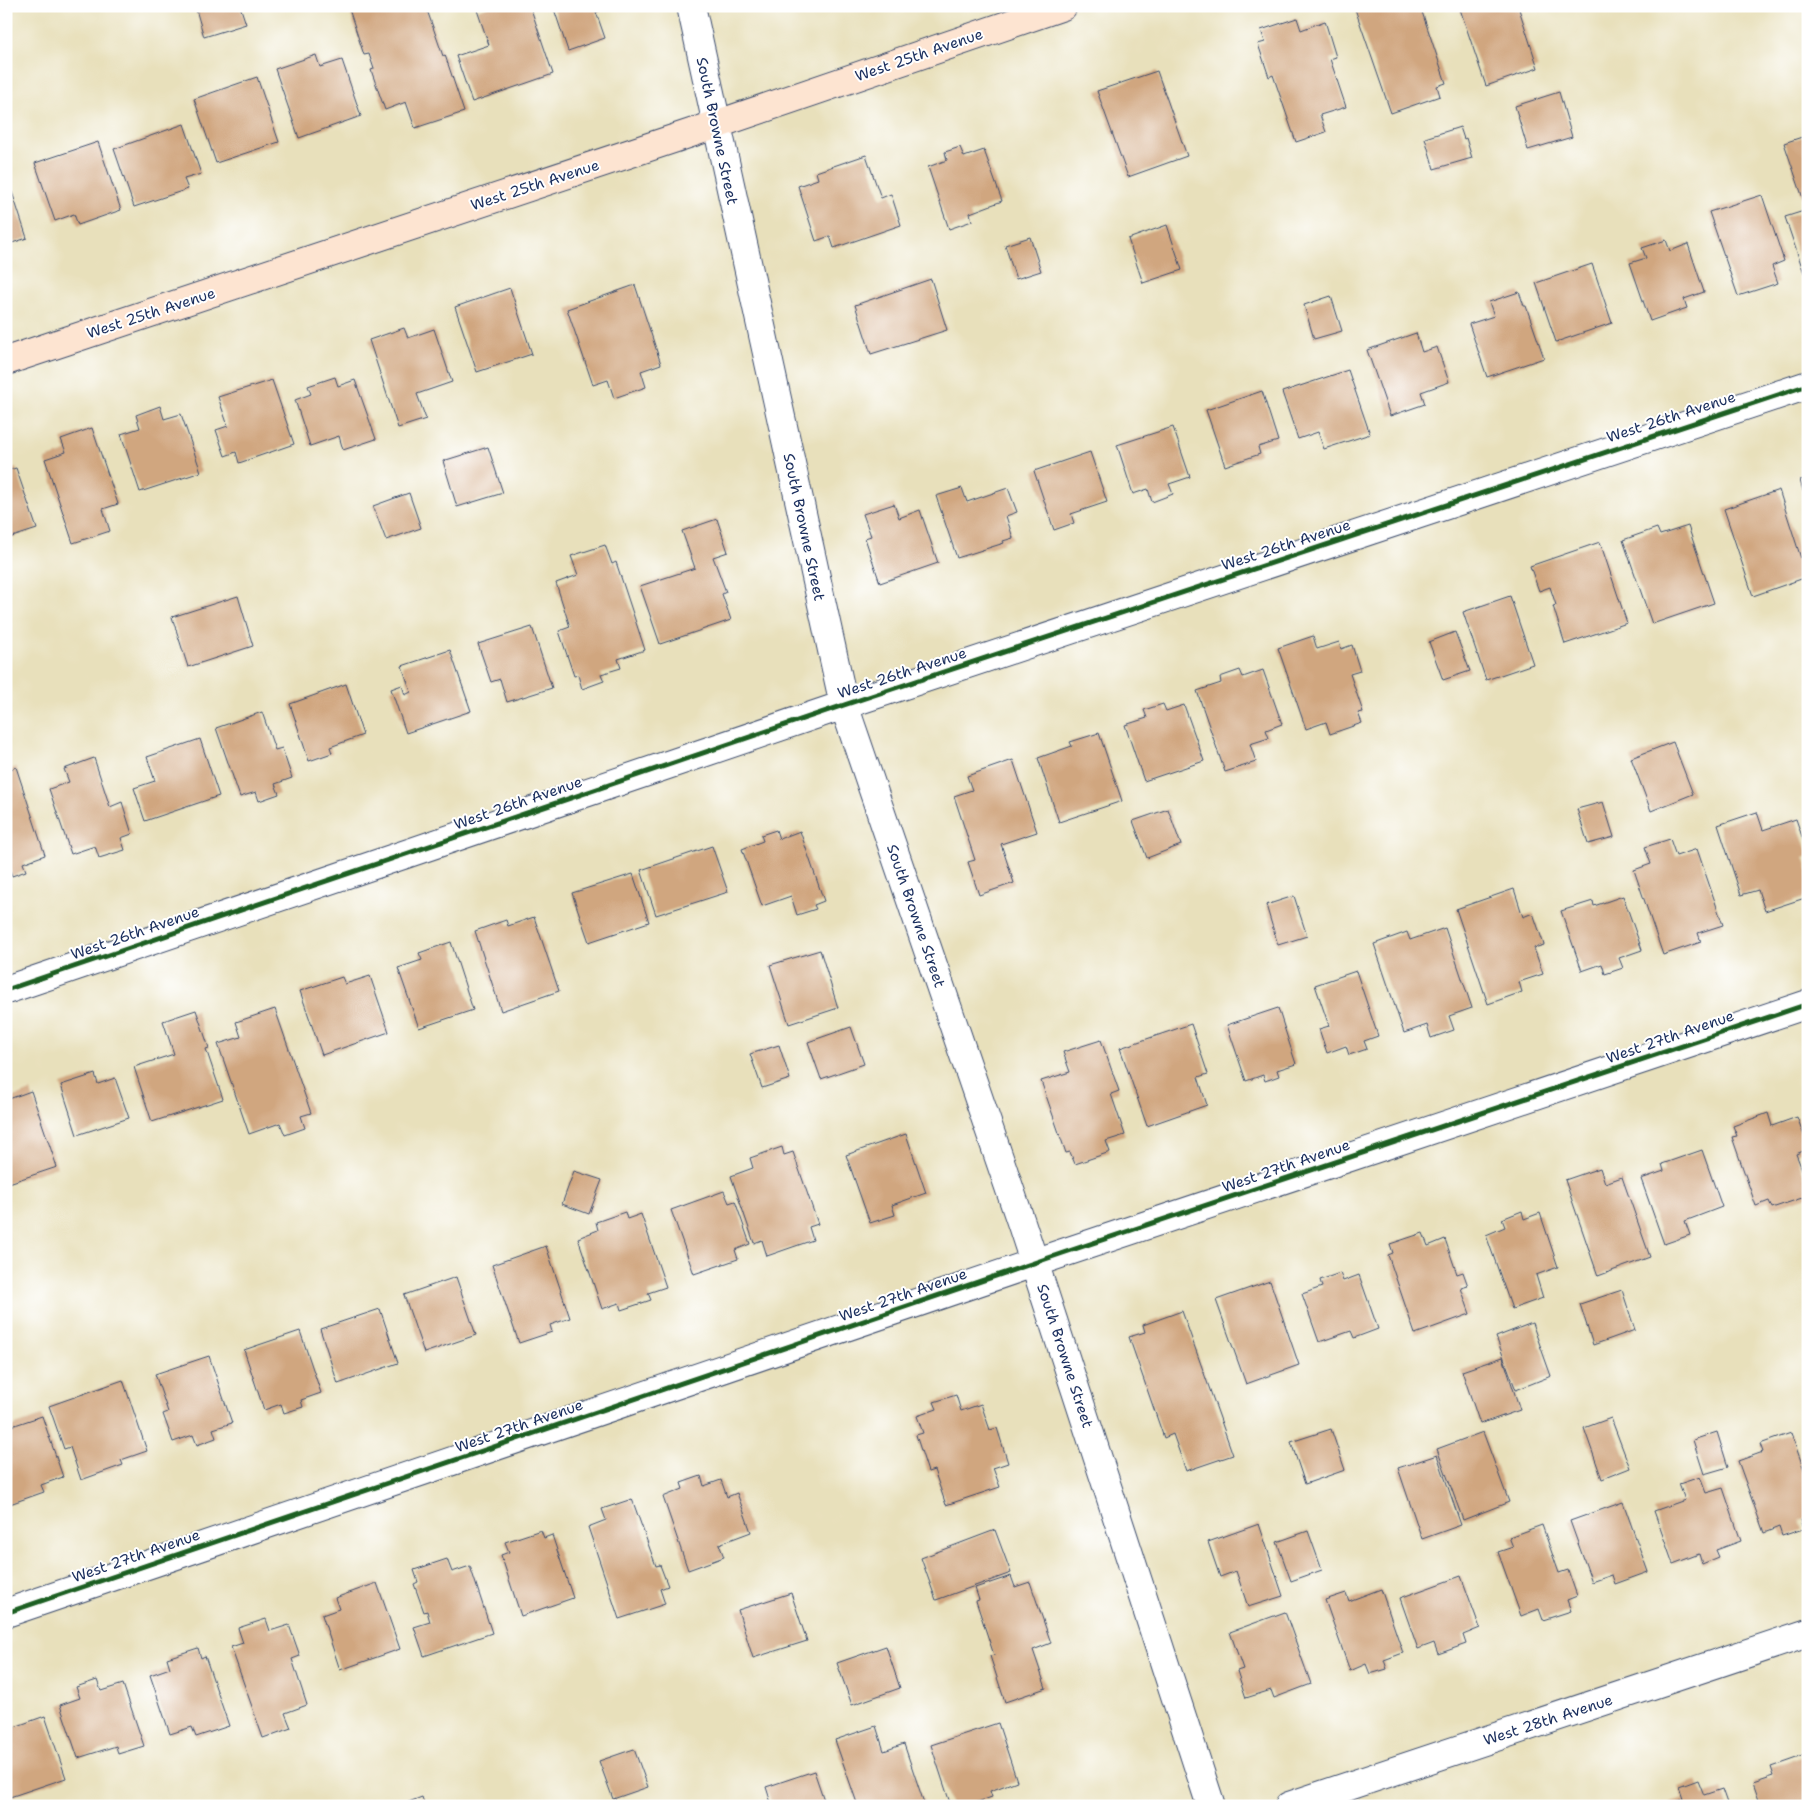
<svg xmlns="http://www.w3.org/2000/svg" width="1814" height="1812" viewBox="0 0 1814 1812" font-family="'Shantell Sans',sans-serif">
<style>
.building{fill:#d0a67f}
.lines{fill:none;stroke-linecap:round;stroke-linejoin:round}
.street-casing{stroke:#3a4a6c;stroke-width:30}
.secondary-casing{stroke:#3a4a6c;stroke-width:30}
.street{stroke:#fff;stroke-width:28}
.secondary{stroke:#fde4d1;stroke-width:28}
.cycleway-casing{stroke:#fff;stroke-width:8}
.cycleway{stroke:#1b5e20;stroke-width:5}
.labels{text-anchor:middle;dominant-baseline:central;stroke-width:4;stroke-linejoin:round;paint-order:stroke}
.street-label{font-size:15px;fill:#1b2f5e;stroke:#fff}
</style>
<rect width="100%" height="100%" fill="#fff"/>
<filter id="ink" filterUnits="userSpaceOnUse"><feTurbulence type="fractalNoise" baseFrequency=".02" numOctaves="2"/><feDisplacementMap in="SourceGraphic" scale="10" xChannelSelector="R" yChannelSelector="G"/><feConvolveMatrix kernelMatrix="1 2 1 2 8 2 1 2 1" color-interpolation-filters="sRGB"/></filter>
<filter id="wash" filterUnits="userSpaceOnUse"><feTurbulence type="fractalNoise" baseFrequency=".0096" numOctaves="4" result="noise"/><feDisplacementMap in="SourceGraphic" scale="20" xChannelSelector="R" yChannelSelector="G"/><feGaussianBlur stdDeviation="1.12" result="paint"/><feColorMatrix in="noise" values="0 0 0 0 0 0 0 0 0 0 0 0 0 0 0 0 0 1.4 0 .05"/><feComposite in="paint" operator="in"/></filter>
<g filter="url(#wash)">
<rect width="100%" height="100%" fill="#e8e0bb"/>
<g id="blocks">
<path class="building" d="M 195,6 L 240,6 L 246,24 L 204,37 Z
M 348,6 L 428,6 L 429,9 L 427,10 L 443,56 L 445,55 L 464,112 L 415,128 L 406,102 L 385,110 L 371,70 L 374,69 L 369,54 L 364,55 Z
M 489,6 L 530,6 L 553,74 L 472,102 L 456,56 L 489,45 L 477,10 Z
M 553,6 L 611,6 L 596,12 L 605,38 L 568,51 Z
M 1354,6 L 1420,6 L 1446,83 L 1437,86 L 1440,96 L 1391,113 Z
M 1459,6 L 1518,6 L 1538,68 L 1486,86 Z
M 1297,18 L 1301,30 L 1325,21 L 1336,57 L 1330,59 L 1346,107 L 1320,115 L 1326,132 L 1296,142 L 1273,75 L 1269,77 L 1258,44 L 1265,42 L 1261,30 Z
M 316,55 L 320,67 L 342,60 L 361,116 L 299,138 L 275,69 Z
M 1157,71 L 1187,156 L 1128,177 L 1097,91 Z
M 257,77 L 279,142 L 216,163 L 194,99 Z
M 1559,92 L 1572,137 L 1528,150 L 1515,106 Z
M 184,124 L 201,174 L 184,179 L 188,189 L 134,207 L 114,149 Z
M 1460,127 L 1464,139 L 1466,138 L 1472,158 L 1434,169 L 1425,138 Z
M 1808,135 L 1808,272 L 1804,273 L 1785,217 L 1807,210 L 1784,143 Z
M 98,142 L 121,210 L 78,225 L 74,214 L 55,221 L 35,163 Z
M 960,147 L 964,157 L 984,150 L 1002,201 L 970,213 L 972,221 L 949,229 L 928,167 L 947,160 L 945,152 Z
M 866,155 L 881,198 L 891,194 L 901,225 L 834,248 L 830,236 L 816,241 L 798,186 L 818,179 L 816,172 Z
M 12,192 L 27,238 L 6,245 L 6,194 Z
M 1762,195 L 1784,261 L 1772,266 L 1778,283 L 1738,296 L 1709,212 Z
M 1167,225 L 1182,270 L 1143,283 L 1128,239 Z
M 1030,237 L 1041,271 L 1016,279 L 1005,245 Z
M 1666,240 L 1670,251 L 1688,244 L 1704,292 L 1684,299 L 1687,308 L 1650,321 L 1630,263 L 1646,258 L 1642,248 Z
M 1592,264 L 1612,323 L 1556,342 L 1536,283 Z
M 931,279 L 947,330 L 871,354 L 855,305 Z
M 635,285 L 661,364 L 641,371 L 646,387 L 614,398 L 608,380 L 593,385 L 567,309 Z
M 510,288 L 532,354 L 477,372 L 455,307 Z
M 1519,292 L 1524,306 L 1526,306 L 1544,358 L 1487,377 L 1469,324 L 1494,316 L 1489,302 Z
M 1331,296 L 1342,331 L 1314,339 L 1304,305 Z
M 404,328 L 408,338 L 434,329 L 452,382 L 417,394 L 426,419 L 398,428 L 369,340 Z
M 1416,333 L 1422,352 L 1437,347 L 1449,382 L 1421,392 L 1425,404 L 1390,416 L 1367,350 Z
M 1348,370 L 1370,434 L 1324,449 L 1318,432 L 1298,439 L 1282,392 Z
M 335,377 L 338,386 L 355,380 L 376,439 L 343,450 L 339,436 L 310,446 L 295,400 L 311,394 L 308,386 Z
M 272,380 L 294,444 L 239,463 L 236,452 L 225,456 L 216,430 L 228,426 L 218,397 Z
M 1262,391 L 1278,441 L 1258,447 L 1260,454 L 1225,466 L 1206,410 Z
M 160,406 L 164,419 L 181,414 L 201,472 L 140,492 L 121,434 L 140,428 L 136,415 Z
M 1173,427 L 1190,477 L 1169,484 L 1173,494 L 1152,502 L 1148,489 L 1133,494 L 1117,445 Z
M 92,428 L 118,504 L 103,509 L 110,531 L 73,543 L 45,459 L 66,452 L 61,439 Z
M 488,447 L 503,493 L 457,507 L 443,461 Z
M 1090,452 L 1107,502 L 1071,514 L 1074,523 L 1054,530 L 1034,471 Z
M 16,468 L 37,529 L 6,539 L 6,471 Z
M 1808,478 L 1808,505 L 1807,505 L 1800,480 Z
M 962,488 L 967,502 L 1008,488 L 1017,512 L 1006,516 L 1013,538 L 1003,541 L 1004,543 L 957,558 L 936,496 Z
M 1779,490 L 1807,577 L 1753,596 L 1724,509 Z
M 409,493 L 421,528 L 386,540 L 373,506 Z
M 894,504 L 899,518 L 920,510 L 938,563 L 880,583 L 865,538 L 871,536 L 863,514 Z
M 717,519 L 728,552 L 713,557 L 726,592 L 722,594 L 731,620 L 660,644 L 640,586 L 695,568 L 682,531 Z
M 1688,526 L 1714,603 L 1652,624 L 1623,540 L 1657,528 L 1660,535 Z
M 1600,542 L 1627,623 L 1565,644 L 1553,606 L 1556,605 L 1550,587 L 1539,591 L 1530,566 Z
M 605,545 L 612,564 L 616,562 L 645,650 L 618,659 L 621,668 L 601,674 L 604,681 L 582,689 L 578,675 L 574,676 L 559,631 L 570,627 L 556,583 L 578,575 L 571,556 Z
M 238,596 L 253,646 L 188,667 L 172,617 Z
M 1510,596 L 1533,664 L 1486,680 L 1463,612 Z
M 532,627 L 552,688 L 507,702 L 500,679 L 491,682 L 478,644 Z
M 1455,632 L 1470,671 L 1443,680 L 1429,642 Z
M 1313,636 L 1317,649 L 1339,642 L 1341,649 L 1352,645 L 1360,671 L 1350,674 L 1363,712 L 1358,713 L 1362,723 L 1330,734 L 1326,722 L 1306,729 L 1278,648 Z
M 450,650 L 471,711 L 406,733 L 391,689 L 402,685 L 405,695 L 411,692 L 402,666 Z
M 1240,670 L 1243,677 L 1263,670 L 1282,724 L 1266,730 L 1269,738 L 1250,744 L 1256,762 L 1225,772 L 1197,691 L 1221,683 L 1220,677 Z
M 346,684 L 363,735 L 330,747 L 332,753 L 309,761 L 290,704 Z
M 1163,704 L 1166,711 L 1184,705 L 1204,761 L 1144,781 L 1125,725 L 1147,718 L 1144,710 Z
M 262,712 L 275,750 L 282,748 L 292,778 L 275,784 L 279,794 L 259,801 L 256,792 L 240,797 L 216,728 Z
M 1099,733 L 1122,801 L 1059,822 L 1038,758 L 1072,746 L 1070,742 Z
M 200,739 L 219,796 L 145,821 L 134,788 L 155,781 L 147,757 Z
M 1673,742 L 1693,794 L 1651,811 L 1631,758 Z
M 94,758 L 110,807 L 122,802 L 132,834 L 121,838 L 125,850 L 99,858 L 95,846 L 71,854 L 49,789 L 69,782 L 64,769 Z
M 1013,760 L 1037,832 L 1001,844 L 1014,883 L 979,895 L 968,862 L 975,860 L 954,796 L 972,790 L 967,776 Z
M 16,767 L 45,855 L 23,863 L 26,871 L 12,876 L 9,868 L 6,869 L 6,771 Z
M 1603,802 L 1614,837 L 1588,844 L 1577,809 Z
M 1168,809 L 1181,845 L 1147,858 L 1133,821 Z
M 1757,812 L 1763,830 L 1796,819 L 1808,854 L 1808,856 L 1804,858 L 1808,868 L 1808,897 L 1765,911 L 1758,890 L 1741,895 L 1718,825 Z
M 776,830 L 779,839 L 800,831 L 824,901 L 814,905 L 816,909 L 797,915 L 791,896 L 762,906 L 742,849 L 763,841 L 761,835 Z
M 1670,839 L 1676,856 L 1697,849 L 1723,925 L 1698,933 L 1701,942 L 1663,955 L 1634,870 L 1651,864 L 1645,847 Z
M 712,846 L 728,892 L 656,915 L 641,870 Z
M 633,874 L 649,922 L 589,942 L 572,893 Z
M 1514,889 L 1523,917 L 1533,913 L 1544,945 L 1534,948 L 1543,974 L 1519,982 L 1522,992 L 1488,1004 L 1456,909 Z
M 1294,896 L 1307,936 L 1278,945 L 1266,905 Z
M 1623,896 L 1642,950 L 1619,958 L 1623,968 L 1605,974 L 1602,964 L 1582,971 L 1561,911 L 1593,901 L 1594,906 Z
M 534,917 L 559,991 L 501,1011 L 475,931 L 506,920 L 508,926 Z
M 1445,928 L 1472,1008 L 1449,1016 L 1454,1030 L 1431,1038 L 1427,1025 L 1404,1033 L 1374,944 L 1407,932 L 1410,940 Z
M 451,942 L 473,1010 L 419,1028 L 398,968 L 422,960 L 419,953 Z
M 820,950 L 838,1008 L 789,1024 L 770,965 Z
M 1356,971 L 1378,1036 L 1364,1041 L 1367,1049 L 1349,1055 L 1346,1046 L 1327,1053 L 1319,1029 L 1329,1026 L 1315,985 Z
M 370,976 L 389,1032 L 322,1055 L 300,991 L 342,977 L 345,984 Z
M 1278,1008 L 1296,1064 L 1277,1070 L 1279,1076 L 1265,1081 L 1263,1075 L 1246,1081 L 1227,1025 Z
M 275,1009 L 311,1113 L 301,1116 L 305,1128 L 285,1135 L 280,1123 L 249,1134 L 218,1044 L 241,1037 L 236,1022 Z
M 196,1010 L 209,1048 L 206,1049 L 223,1099 L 152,1122 L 134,1067 L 174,1054 L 163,1021 Z
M 1191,1024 L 1208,1074 L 1198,1077 L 1207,1105 L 1147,1126 L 1120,1048 Z
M 851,1027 L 864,1064 L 821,1079 L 808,1042 Z
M 1101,1040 L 1119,1091 L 1111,1094 L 1125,1135 L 1106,1141 L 1110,1152 L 1075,1164 L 1070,1152 L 1066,1153 L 1041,1081 L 1070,1072 L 1063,1052 Z
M 779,1045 L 790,1079 L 762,1088 L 750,1054 Z
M 95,1074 L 98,1084 L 115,1078 L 129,1118 L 77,1135 L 61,1085 Z
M 31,1091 L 57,1167 L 6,1184 L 6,1100 Z
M 1768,1113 L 1772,1126 L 1797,1117 L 1808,1146 L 1808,1149 L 1796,1154 L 1808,1185 L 1808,1196 L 1772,1208 L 1769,1201 L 1756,1206 L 1732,1137 L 1737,1136 L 1733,1126 Z
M 906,1134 L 926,1193 L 892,1205 L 895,1215 L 870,1223 L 846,1155 Z
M 782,1147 L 784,1155 L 793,1152 L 818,1224 L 809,1227 L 813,1240 L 767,1256 L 762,1240 L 754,1243 L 731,1176 L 753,1168 L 750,1158 Z
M 1702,1150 L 1722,1207 L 1685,1221 L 1690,1235 L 1664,1244 L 1641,1179 L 1664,1171 L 1662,1164 Z
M 1600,1168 L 1605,1183 L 1622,1177 L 1650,1257 L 1598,1276 L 1565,1180 Z
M 574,1171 L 602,1180 L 589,1214 L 562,1204 Z
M 724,1191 L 729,1203 L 735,1201 L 750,1244 L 735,1250 L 738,1259 L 694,1274 L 671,1210 Z
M 1522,1211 L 1524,1219 L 1540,1213 L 1558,1267 L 1536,1275 L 1543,1298 L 1512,1309 L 1486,1235 L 1505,1227 L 1502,1219 Z
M 625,1212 L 627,1219 L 641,1214 L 666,1287 L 648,1293 L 651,1300 L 621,1310 L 619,1303 L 602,1309 L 578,1238 L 598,1230 L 596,1222 Z
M 1423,1233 L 1428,1246 L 1445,1239 L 1457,1274 L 1463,1272 L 1468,1286 L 1461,1288 L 1470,1314 L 1415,1334 L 1388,1255 L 1393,1253 L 1390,1244 Z
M 546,1246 L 570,1318 L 550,1325 L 552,1332 L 519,1343 L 492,1265 Z
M 1340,1273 L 1343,1281 L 1359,1275 L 1378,1329 L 1354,1338 L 1351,1331 L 1319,1342 L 1302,1294 L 1322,1287 L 1320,1280 Z
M 456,1277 L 476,1335 L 424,1353 L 404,1295 Z
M 1270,1281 L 1299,1365 L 1246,1384 L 1216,1300 Z
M 1622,1290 L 1635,1330 L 1593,1345 L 1580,1304 Z
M 380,1309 L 398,1363 L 338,1384 L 320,1329 Z
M 1182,1311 L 1233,1455 L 1186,1471 L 1173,1434 L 1164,1438 L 1129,1337 L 1145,1332 L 1143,1325 Z
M 1532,1323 L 1551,1376 L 1516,1390 L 1496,1337 Z
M 300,1331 L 321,1393 L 301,1400 L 303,1407 L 284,1413 L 281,1404 L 264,1410 L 244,1350 Z
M 209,1356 L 232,1423 L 213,1429 L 216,1438 L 197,1445 L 193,1435 L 173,1442 L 163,1414 L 168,1412 L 155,1374 Z
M 1503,1357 L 1520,1410 L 1480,1424 L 1462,1371 Z
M 123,1380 L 147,1451 L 121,1460 L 123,1465 L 81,1480 L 70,1447 L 64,1449 L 49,1406 Z
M 956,1395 L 961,1411 L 981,1404 L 990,1430 L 997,1428 L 1008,1463 L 993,1468 L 1000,1487 L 946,1505 L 934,1470 L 928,1472 L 916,1435 L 923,1433 L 917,1416 L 937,1409 L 934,1402 Z
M 42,1416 L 63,1477 L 41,1485 L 44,1492 L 7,1505 L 6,1428 Z
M 1611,1418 L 1630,1468 L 1602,1479 L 1584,1428 Z
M 1331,1429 L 1345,1470 L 1305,1484 L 1291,1442 Z
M 1483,1432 L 1509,1502 L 1463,1520 L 1437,1449 Z
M 1717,1432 L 1728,1467 L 1704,1474 L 1693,1440 Z
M 1791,1433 L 1808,1481 L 1808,1517 L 1800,1520 L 1803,1529 L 1782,1536 L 1779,1527 L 1764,1533 L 1738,1461 L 1763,1452 L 1760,1444 Z
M 1437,1455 L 1461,1525 L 1422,1539 L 1398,1468 Z
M 701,1476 L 704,1486 L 721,1480 L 727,1497 L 737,1493 L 751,1532 L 719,1544 L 724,1557 L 688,1570 L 663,1497 L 683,1489 L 681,1483 Z
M 1700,1477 L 1706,1493 L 1723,1488 L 1741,1541 L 1716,1550 L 1719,1557 L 1702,1564 L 1699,1554 L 1673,1564 L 1654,1511 L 1685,1500 L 1679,1484 Z
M 632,1499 L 656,1566 L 660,1565 L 668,1586 L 660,1589 L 665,1604 L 619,1619 L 588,1527 L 606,1520 L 602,1509 Z
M 1623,1502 L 1648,1572 L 1615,1584 L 1612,1575 L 1592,1582 L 1570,1521 Z
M 1259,1524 L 1283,1596 L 1248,1607 L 1236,1571 L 1220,1577 L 1208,1542 Z
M 1542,1525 L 1559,1573 L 1568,1570 L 1577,1596 L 1567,1600 L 1571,1611 L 1543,1620 L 1539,1609 L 1521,1616 L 1498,1552 L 1513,1547 L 1509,1537 Z
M 541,1530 L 544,1538 L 552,1535 L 573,1598 L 521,1616 L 501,1555 L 509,1552 L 505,1542 Z
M 995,1530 L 1011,1573 L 936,1600 L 921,1558 Z
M 1308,1531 L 1322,1570 L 1291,1581 L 1277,1542 Z
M 447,1559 L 452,1572 L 470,1566 L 492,1633 L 424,1656 L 414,1627 L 430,1622 L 427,1611 L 424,1612 L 414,1584 L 418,1582 L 414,1570 Z
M 1011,1576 L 1015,1587 L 1030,1582 L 1051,1643 L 1033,1650 L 1046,1688 L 1005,1702 L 990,1656 L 994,1655 L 976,1601 L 979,1600 L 975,1588 Z
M 1461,1576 L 1480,1628 L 1463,1635 L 1466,1644 L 1438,1654 L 1434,1643 L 1418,1649 L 1400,1598 Z
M 377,1583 L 400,1649 L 340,1670 L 322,1615 L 339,1609 L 335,1598 Z
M 1381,1589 L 1403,1653 L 1384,1660 L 1387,1669 L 1370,1674 L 1366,1664 L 1350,1671 L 1325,1600 L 1346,1593 L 1349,1601 Z
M 791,1593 L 807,1641 L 753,1658 L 738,1610 Z
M 1285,1612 L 1311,1684 L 1274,1698 L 1271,1690 L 1246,1698 L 1237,1671 L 1243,1669 L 1230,1632 Z
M 266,1619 L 270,1631 L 289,1625 L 300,1656 L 292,1659 L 307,1705 L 285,1713 L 291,1728 L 263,1738 L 231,1647 L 243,1643 L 238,1628 Z
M 886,1646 L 900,1688 L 852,1705 L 837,1663 Z
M 198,1648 L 201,1658 L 205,1656 L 229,1726 L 196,1737 L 192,1727 L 170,1734 L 150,1675 L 170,1668 L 167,1658 Z
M 97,1680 L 101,1691 L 123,1684 L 144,1746 L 118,1754 L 116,1746 L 78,1758 L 60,1705 L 80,1698 L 76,1687 Z
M 45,1716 L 66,1778 L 7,1798 L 6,1730 Z
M 998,1723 L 1017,1781 L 990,1791 L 992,1797 L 966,1806 L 951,1806 L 931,1745 Z
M 876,1726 L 884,1751 L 904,1744 L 925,1806 L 858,1806 L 835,1740 Z
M 634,1749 L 648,1787 L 613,1799 L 599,1761 Z
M 1805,1755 L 1808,1762 L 1808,1806 L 1761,1806 L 1753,1783 L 1774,1776 L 1771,1767 Z
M 814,1771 L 826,1806 L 772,1806 L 766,1787 Z
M 1698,1780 L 1704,1795 L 1722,1789 L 1728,1806 L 1663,1806 L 1683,1799 L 1679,1787 Z
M 422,1797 L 425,1806 L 398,1806 Z"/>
</g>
</g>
<g filter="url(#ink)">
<use href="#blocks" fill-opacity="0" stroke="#3a4a6c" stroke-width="1"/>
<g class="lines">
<defs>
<path id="street" d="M 691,6 L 844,705 L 1022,1225 L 1211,1806
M 6,990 L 844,705 L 1808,385
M 6,1613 L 1063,1253 L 1808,1004
M 1289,1806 L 1808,1633"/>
<path id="secondary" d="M 6,361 L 715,125 L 1063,6"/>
</defs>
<use href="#street" class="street-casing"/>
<use href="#secondary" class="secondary-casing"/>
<use href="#street" class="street"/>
<use href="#secondary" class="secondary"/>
<defs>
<path id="cycleway" d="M 6,990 L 844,705 L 1808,385
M 6,1613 L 1063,1253 L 1808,1004"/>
</defs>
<use href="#cycleway" class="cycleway-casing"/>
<use href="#cycleway" class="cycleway"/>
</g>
</g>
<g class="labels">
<g class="street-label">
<text transform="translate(919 55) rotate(-19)">West 25th Avenue</text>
<text transform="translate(717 131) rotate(78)">South Browne Street</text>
<text transform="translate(535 185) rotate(-18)">West 25th Avenue</text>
<text transform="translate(151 313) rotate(-18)">West 25th Avenue</text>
<text transform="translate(1671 417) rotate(-18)">West 26th Avenue</text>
<text transform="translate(804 527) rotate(78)">South Browne Street</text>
<text transform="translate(1286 545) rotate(-18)">West 26th Avenue</text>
<text transform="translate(902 673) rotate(-18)">West 26th Avenue</text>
<text transform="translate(518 803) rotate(-19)">West 26th Avenue</text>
<text transform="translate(916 916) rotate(71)">South Browne Street</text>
<text transform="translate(135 933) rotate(-19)">West 26th Avenue</text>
<text transform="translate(1670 1037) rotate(-19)">West 27th Avenue</text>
<text transform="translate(1286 1166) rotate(-19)">West 27th Avenue</text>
<text transform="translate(903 1295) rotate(-19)">West 27th Avenue</text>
<text transform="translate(1065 1356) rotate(72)">South Browne Street</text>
<text transform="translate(519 1426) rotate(-19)">West 27th Avenue</text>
<text transform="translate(136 1556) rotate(-19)">West 27th Avenue</text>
<text transform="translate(1548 1720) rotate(-18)">West 28th Avenue</text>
</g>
</g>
<rect width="1814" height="1812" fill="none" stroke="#fff" stroke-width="25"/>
</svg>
